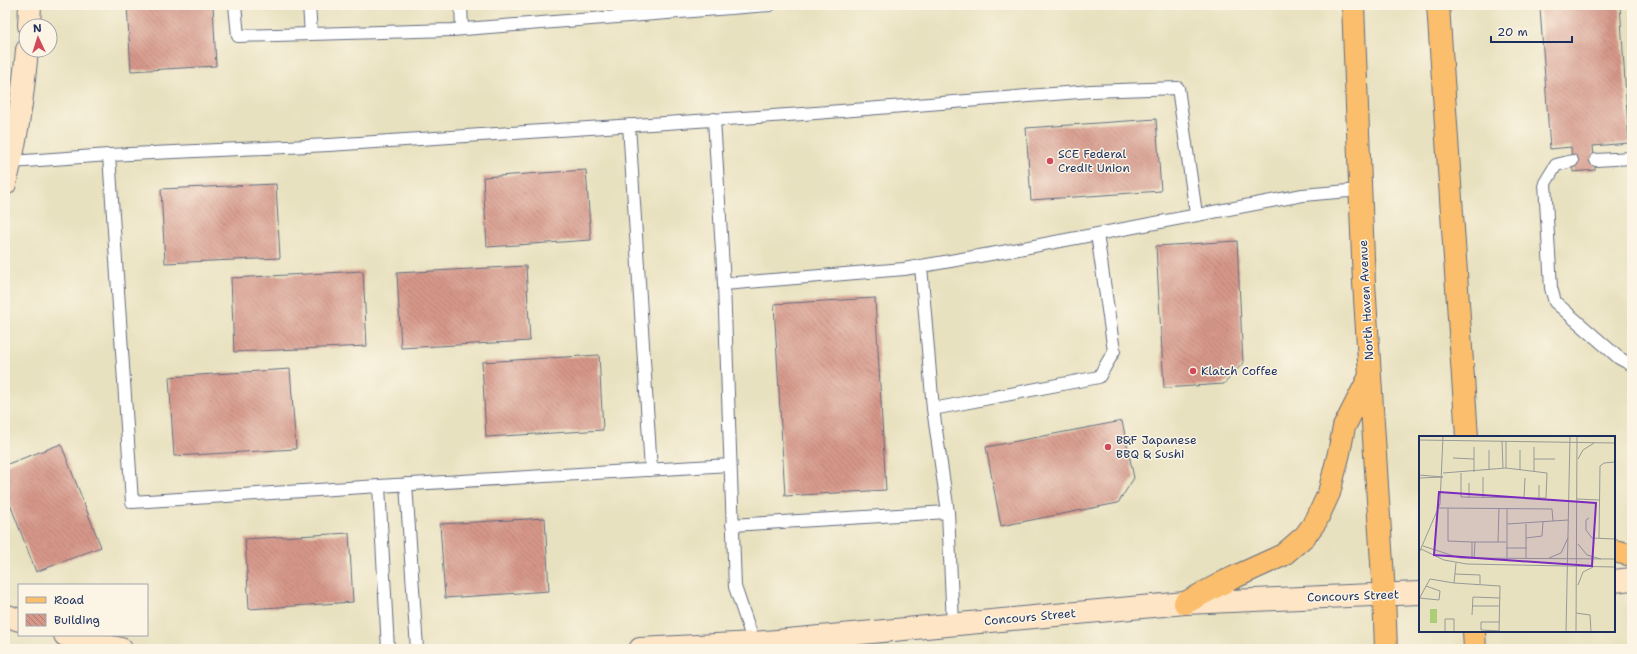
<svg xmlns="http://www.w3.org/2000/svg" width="1637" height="654" viewBox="0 0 1637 654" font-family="'Shantell Sans',sans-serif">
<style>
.building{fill:url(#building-back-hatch)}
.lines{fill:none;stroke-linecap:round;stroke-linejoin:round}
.lane-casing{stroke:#636d80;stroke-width:14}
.secondary-casing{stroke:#636d80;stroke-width:24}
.primary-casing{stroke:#636d80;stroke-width:24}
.lane{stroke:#fff;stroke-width:12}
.secondary{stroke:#fde5c5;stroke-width:22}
.primary{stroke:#fabe6d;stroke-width:22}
.poi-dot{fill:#d1495b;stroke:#fcf5e5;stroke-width:1.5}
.labels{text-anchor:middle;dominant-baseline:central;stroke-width:3;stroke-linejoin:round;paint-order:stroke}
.poi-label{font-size:12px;fill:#1b2f5e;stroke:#fcf5e5;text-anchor:start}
.street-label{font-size:12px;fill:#1b2f5e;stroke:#fcf5e5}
.inset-road{fill:none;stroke:#969a98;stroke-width:1}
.view{fill:#7b2cbf;fill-opacity:0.15;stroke:#7b2cbf;stroke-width:2}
.inset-edge{fill:none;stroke:#1b2f5e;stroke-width:2}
</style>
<defs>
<pattern id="building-back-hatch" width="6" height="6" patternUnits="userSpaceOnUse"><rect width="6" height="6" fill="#d69789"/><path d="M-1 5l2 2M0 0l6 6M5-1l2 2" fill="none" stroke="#ad7c73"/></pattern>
</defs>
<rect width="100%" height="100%" fill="#fcf5e5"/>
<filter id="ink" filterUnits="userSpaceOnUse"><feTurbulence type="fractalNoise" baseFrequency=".025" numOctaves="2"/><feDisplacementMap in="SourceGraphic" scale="8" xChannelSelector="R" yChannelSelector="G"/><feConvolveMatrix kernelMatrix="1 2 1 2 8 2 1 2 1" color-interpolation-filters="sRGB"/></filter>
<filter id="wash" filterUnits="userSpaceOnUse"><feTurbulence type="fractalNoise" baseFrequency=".012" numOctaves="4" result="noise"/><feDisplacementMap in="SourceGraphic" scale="16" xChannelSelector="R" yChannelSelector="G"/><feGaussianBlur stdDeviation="0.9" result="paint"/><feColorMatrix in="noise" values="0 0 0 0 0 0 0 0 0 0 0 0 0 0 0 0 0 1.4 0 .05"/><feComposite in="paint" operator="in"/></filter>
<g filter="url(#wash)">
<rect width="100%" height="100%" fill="#e8e1bf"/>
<g id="blocks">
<path class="building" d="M 127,5 L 213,5 L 216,66 L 131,71 Z
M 1588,5 L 1620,5 L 1629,143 L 1593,146 L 1595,170 L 1573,172 L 1571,147 L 1550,149 L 1540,8 Z
M 1156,119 L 1161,191 L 1031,200 L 1026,128 Z
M 586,170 L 591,240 L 487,247 L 483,177 Z
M 276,184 L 280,258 L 165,263 L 161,189 Z
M 1237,241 L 1243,363 L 1224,384 L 1164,388 L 1156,246 Z
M 526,266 L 530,341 L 401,348 L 397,273 Z
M 363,271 L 367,346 L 234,352 L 231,278 Z
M 875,298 L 886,490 L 785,496 L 774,304 Z
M 599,355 L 603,430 L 486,437 L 482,362 Z
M 290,369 L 296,449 L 174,456 L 169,377 Z
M 1122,421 L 1134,478 L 1118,503 L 1001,526 L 986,447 Z
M 61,444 L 101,547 L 36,572 L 5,491 L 5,465 Z
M 545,518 L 549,591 L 445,598 L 440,524 Z
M 349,533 L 353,602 L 249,609 L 245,539 Z"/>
</g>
</g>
<g filter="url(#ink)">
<use href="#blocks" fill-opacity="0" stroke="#636d80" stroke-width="1"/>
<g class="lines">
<defs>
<path id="lane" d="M 235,5 L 238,36 L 452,30 L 770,5
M 309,5 L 311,34
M 461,5 L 462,29
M 714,119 L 724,284 L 735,587 L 755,646
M 629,125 L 651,470
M 109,155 L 132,502 L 379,486
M 1596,160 L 1632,158
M 1572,161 L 1556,165 L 1545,183 L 1551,288 L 1555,302 L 1619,358 L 1632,365
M 11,162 L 109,155 L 329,145 L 803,114 L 1091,91 L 1178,88 L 1196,214
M 921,266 L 933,409 L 948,512 L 953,625
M 724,284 L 904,269 L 1008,251 L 1303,195 L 1360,190
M 933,409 L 1099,377 L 1114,351 L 1097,234
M 406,484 L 417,649
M 732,525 L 948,512
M 388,649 L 379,486 L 730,465"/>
<path id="secondary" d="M 29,26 L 30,5
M 5,184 C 17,141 23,95 27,50
M 1614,581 L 1632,579
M 5,615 L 19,620
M 65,635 L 85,641 L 121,649
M 640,649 L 754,643 L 1185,603 L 1420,593"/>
<path id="primary" d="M 1353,5 L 1364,283 L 1384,594 L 1386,649
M 1438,5 L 1467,437
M 1614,551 L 1632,555
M 1185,603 L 1226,581 L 1283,555 L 1305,536 L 1316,521 L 1329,493 L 1339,453 L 1344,427 L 1370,376
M 1474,631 L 1475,649"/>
</defs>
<use href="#lane" class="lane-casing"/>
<use href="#secondary" class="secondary-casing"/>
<use href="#primary" class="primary-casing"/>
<use href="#lane" class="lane"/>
<use href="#secondary" class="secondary"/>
<use href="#primary" class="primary"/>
</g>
</g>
<g class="poi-dot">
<circle cx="1050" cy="161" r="4"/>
<circle cx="1193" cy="371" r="4"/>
<circle cx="1108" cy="447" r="4"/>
</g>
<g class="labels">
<g class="poi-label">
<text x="1058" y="154">SCE Federal<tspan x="1058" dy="14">Credit Union</tspan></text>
<text x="1201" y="371">Klatch Coffee</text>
<text x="1116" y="440">B&amp;F Japanese<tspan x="1116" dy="14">BBQ &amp; Sushi</tspan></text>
</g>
<g class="street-label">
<text transform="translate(1366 300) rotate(-93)">North Haven Avenue</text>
<text transform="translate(1353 596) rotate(-2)">Concours Street</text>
<text transform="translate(1030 617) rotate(-5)">Concours Street</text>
</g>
</g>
<g transform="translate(1419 436)">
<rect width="196" height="196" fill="#e8e1bf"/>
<path d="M 11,173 L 18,173 L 18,187 L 11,187 Z" fill="#acce77"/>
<path class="inset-road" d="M 0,4 L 196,7M 83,5 L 84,32M 55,11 L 55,36M 70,14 L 70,34M 101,14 L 101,34M 34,22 L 55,23M 115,23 L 136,23M 159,23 L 164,14 L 175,7M 87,32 L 87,5M 115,36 L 115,11M 24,37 L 87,32 L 128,37 L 127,62 L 42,61 L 42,37M 0,39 L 24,41M 0,42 L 24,41M 50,47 L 50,62M 64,62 L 64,41M 105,62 L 106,42M 120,62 L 120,49M 158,63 L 180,64M 20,72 L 133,73 L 134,85M 29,72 L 29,105 L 53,106M 88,73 L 88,125M 170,82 L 167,84 L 167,94 L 173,102 L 196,103M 88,88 L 149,84M 107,88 L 107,123M 107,102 L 123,100 L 124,86M 180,102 L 181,30 L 185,27 L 196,26M 79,106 L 80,72M 159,108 L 168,119 L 182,123M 4,110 L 41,122 L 196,123M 87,112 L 108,112M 2,113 L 25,124 L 48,128 L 196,131M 0,117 L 21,68 L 24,0M 130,122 L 142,117 L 149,102M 53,123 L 53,106 L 87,106M 55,123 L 56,106M 37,127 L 35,147 L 81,150 L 80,196M 36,138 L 61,139 L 61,148M 159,149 L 164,136 L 174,131M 0,162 L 20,164 L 21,155 L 7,150M 0,163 L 11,143 L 35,147M 53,170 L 81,170M 157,177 L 171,179 L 172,196M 53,179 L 54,161 L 81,162M 81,195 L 62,194 L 62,186 L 81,186M 26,196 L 26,183 L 35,183 L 35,196M 147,196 L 151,0M 157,196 L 158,0"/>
<path class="view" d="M 20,56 L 177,67 L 173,130 L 15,119 Z"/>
<rect width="196" height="196" class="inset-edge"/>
</g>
<rect width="1637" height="654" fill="none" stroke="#fcf5e5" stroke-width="20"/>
<rect x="18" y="584" width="130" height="52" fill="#fcf5e5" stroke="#a2a6af"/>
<rect x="26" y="597" width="20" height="6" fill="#fabe6d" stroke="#a2a6af"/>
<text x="54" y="604" font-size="12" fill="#1b2f5e">Road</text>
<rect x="26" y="614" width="20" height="12" fill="url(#building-back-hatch)" stroke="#a2a6af"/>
<text x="54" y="624" font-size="12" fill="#1b2f5e">Building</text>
<g transform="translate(38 38) rotate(356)"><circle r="19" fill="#fcf5e5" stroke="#a2a6af"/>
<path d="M0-3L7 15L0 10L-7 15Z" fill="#d1495b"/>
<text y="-6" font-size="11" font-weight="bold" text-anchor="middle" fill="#1b2f5e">N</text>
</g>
<path d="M1491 36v6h81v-6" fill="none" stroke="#1b2f5e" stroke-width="2"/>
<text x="1497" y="36" font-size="12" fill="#1b2f5e" stroke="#fcf5e5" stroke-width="3" paint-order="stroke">20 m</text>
</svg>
